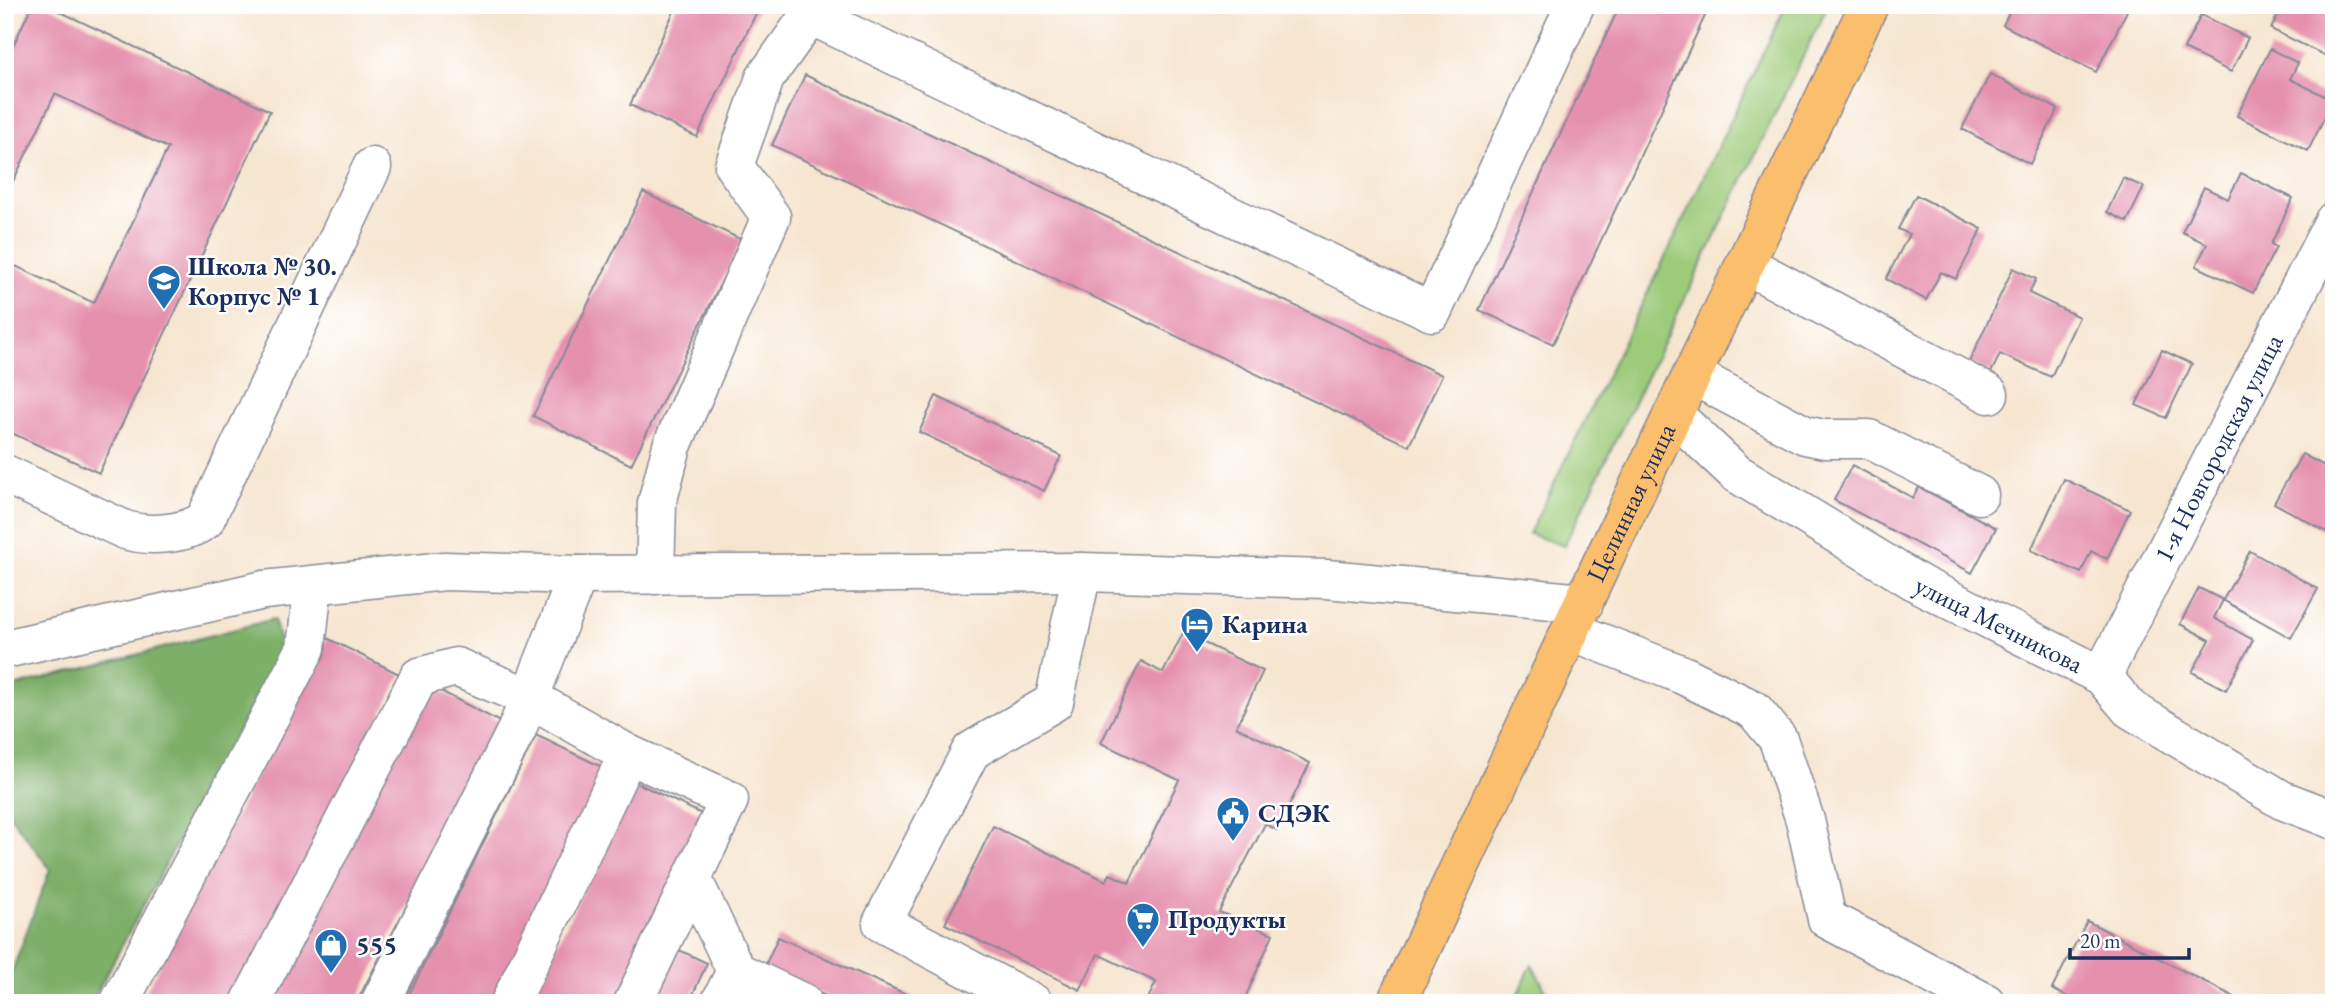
<svg xmlns="http://www.w3.org/2000/svg" width="2339" height="1008" viewBox="0 0 2339 1008" font-family="'EB Garamond',serif">
<style>
.green{fill:#9dcb79;stroke:#5c7d6c;stroke-width:2}
.forest{fill:#7eaf69;stroke:#4c6f64;stroke-width:2}
.building{fill:#e590ad}
.lines{fill:none;stroke-linecap:round;stroke-linejoin:round}
.minor-casing{stroke:#888a97;stroke-width:41}
.major-casing{stroke:#888a97;stroke-width:41}
.minor{stroke:#fff;stroke-width:38}
.major{stroke:#fabe6d;stroke-width:38}
.labels{text-anchor:middle;dominant-baseline:central;stroke-width:5;stroke-linejoin:round;paint-order:stroke}
.poi-label{font-size:26px;font-weight:bold;fill:#1b2f5e;stroke:#fff;text-anchor:start}
.street-label{font-size:26px;fill:#1b2f5e;stroke:#fff}
</style>
<rect width="100%" height="100%" fill="#fff"/>
<filter id="ink" filterUnits="userSpaceOnUse"><feTurbulence type="fractalNoise" baseFrequency=".0143" numOctaves="2"/><feDisplacementMap in="SourceGraphic" scale="14" xChannelSelector="R" yChannelSelector="G"/><feConvolveMatrix kernelMatrix="1 2 1 2 8 2 1 2 1" color-interpolation-filters="sRGB"/></filter>
<filter id="wash" filterUnits="userSpaceOnUse"><feTurbulence type="fractalNoise" baseFrequency=".00686" numOctaves="4" result="noise"/><feDisplacementMap in="SourceGraphic" scale="28" xChannelSelector="R" yChannelSelector="G"/><feGaussianBlur stdDeviation="1.57" result="paint"/><feColorMatrix in="noise" values="0 0 0 0 0 0 0 0 0 0 0 0 0 0 0 0 0 1.4 0 .05"/><feComposite in="paint" operator="in"/></filter>
<g filter="url(#wash)">
<rect width="100%" height="100%" fill="#f6e6d0"/>
<path class="green" d="M 1786,5 L 1828,5 L 1564,546 L 1529,534 L 1674,239 Z
M 1532,964 L 1552,1003 L 1514,1003 Z"/>
<path class="forest" d="M 274,619 L 282,649 L 91,1003 L 5,1003 L 5,990 L 50,869 L 5,809 L 5,689 Z"/>
<g id="blocks">
<path class="building" d="M 32,5 L 46,5 L 270,111 L 99,473 L 5,430 L 5,261 L 94,303 L 168,148 L 55,94 L 5,198 L 5,63 Z
M 677,5 L 760,5 L 697,137 L 630,105 Z
M 1620,5 L 1710,5 L 1553,344 L 1479,310 Z
M 2013,5 L 2130,5 L 2096,72 L 2003,25 Z
M 2283,5 L 2334,5 L 2334,60 L 2271,29 Z
M 2201,15 L 2248,38 L 2231,72 L 2184,49 Z
M 2270,49 L 2298,63 L 2290,79 L 2333,100 L 2308,151 L 2237,116 Z
M 1990,74 L 2058,109 L 2030,164 L 1962,129 Z
M 805,75 L 1442,375 L 1409,446 L 772,145 Z
M 2241,173 L 2293,198 L 2271,244 L 2276,247 L 2253,293 L 2196,266 L 2207,244 L 2182,232 L 2204,187 L 2228,199 Z
M 2123,178 L 2144,187 L 2127,222 L 2107,212 Z
M 643,192 L 742,240 L 631,465 L 533,416 Z
M 1916,195 L 1982,229 L 1956,279 L 1941,272 L 1926,300 L 1886,279 L 1909,234 L 1898,229 Z
M 2013,268 L 2036,279 L 2029,293 L 2079,317 L 2051,377 L 2000,354 L 1991,373 L 1969,362 Z
M 2162,350 L 2192,364 L 2166,418 L 2136,405 Z
M 936,396 L 1061,456 L 1044,491 L 919,432 Z
M 2302,454 L 2334,471 L 2334,536 L 2274,503 Z
M 1852,465 L 1913,498 L 1919,487 L 1996,528 L 1972,573 L 1834,500 Z
M 2064,479 L 2130,510 L 2107,559 L 2091,551 L 2081,573 L 2031,550 Z
M 2250,551 L 2318,589 L 2291,638 L 2223,600 Z
M 2199,588 L 2223,600 L 2214,618 L 2253,640 L 2226,690 L 2192,672 L 2210,640 L 2180,624 Z
M 1183,633 L 1263,671 L 1236,727 L 1310,763 L 1277,830 L 1265,824 L 1219,912 L 1273,934 L 1243,1003 L 1146,1003 L 1156,982 L 1098,954 L 1080,990 L 945,924 L 993,826 L 1106,881 L 1110,874 L 1129,883 L 1179,780 L 1101,743 L 1141,661 L 1163,673 Z
M 327,638 L 401,675 L 233,1003 L 140,1003 Z
M 429,685 L 502,723 L 356,1003 L 263,1003 Z
M 536,735 L 610,771 L 497,1003 L 405,1003 Z
M 635,782 L 706,816 L 616,1003 L 529,1003 Z
M 2087,921 L 2246,1003 L 2079,1003 L 2052,989 Z
M 778,937 L 926,1003 L 841,1003 L 764,968 Z
M 677,949 L 707,963 L 689,1003 L 652,1003 Z"/>
</g>
</g>
<g filter="url(#ink)">
<use href="#blocks" fill-opacity="0" stroke="#888a97" stroke-width="2"/>
<g class="lines">
<defs>
<g id="minor">
<path d="M 815,5 L 810,15 L 1432,312 L 1575,5"/>
<path d="M 1745,264 L 1989,394"/>
<path d="M 1692,375 L 1805,435 L 1824,439 L 1869,439 L 1979,495"/>
<path id="s1" d="M 1673,414 L 1736,473 L 1921,585 L 2102,676 L 2130,709 L 2282,800 L 2334,820"/>
<path d="M 5,474 L 125,530 C 148,537 185,535 205,520 L 372,167"/>
<path d="M 655,575 L 657,503 L 672,446 L 771,217 L 734,166 L 765,78 L 810,15"/>
<path d="M 1571,631 L 1683,675 L 1754,710 L 1778,739 L 1805,820 L 1827,919 L 1986,1003"/>
<path d="M 5,649 L 264,590 L 445,571 L 578,575 L 1082,572 L 1327,579 L 1584,603"/>
<path id="s2" d="M 2102,676 L 2334,221"/>
<path d="M 628,754 L 729,800 L 633,1003"/>
<path d="M 692,878 L 736,971 L 720,1003"/>
<path d="M 736,971 L 803,1003"/>
<path d="M 119,1003 L 306,648 L 313,585"/>
<path d="M 250,1003 L 419,677 L 456,667 L 530,698 L 628,754 L 510,1003"/>
<path d="M 380,1003 L 517,729 L 578,575"/>
<path d="M 1033,1003 L 882,923 L 971,751 L 1054,702 L 1082,572"/>
</g>
<g id="major">
<path id="s3" d="M 1396,1003 L 1599,569 L 1869,5"/>
</g>
</defs>
<use href="#minor" class="minor-casing"/>
<use href="#major" class="major-casing"/>
<use href="#minor" class="minor"/>
<use href="#major" class="major"/>
</g>
</g>
<defs>
<symbol id="school-pin" viewBox="-11 -11 22 30"><path d="M0 17L-7.5 6A9.5 9.5 0 1 1 7.5 6Z" fill="#1f6fb2" stroke="#fff"/><path d="M0-5L7-2L0 1L-7-2ZM-4 1L0 2.5L4 1V4Q0 6-4 4Z" fill="#fff"/></symbol>
<symbol id="hotel-pin" viewBox="-11 -11 22 30"><path d="M0 17L-7.5 6A9.5 9.5 0 1 1 7.5 6Z" fill="#1f6fb2" stroke="#fff"/><path d="M-6-4.5h1.5V1H6V5H4.5V3h-9V5H-6ZM-4 0a1.8 1.8 0 1 1 3.6 0ZM.5 0V-2.5h3Q6-2.5 6 0Z" fill="#fff"/></symbol>
<symbol id="civic-pin" viewBox="-11 -11 22 30"><path d="M0 17L-7.5 6A9.5 9.5 0 1 1 7.5 6Z" fill="#1f6fb2" stroke="#fff"/><path d="M-.6-6.5H3V-4.5H.6V-3L4-1V1h2V6H-6V1h2V-1L-.6-3ZM-1.2 2.5V6h2.4V2.5Z" fill="#fff"/></symbol>
<symbol id="supermarket-pin" viewBox="-11 -11 22 30"><path d="M0 17L-7.5 6A9.5 9.5 0 1 1 7.5 6Z" fill="#1f6fb2" stroke="#fff"/><path d="M-6-5.5h2.5l.6 2H6L4.5 2H-2.5L-4.4-4H-6ZM-1.5 3.2a1.3 1.3 0 1 0 .1 0ZM3 3.2a1.3 1.3 0 1 0 .1 0Z" fill="#fff"/></symbol>
<symbol id="shop-pin" viewBox="-11 -11 22 30"><path d="M0 17L-7.5 6A9.5 9.5 0 1 1 7.5 6Z" fill="#1f6fb2" stroke="#fff"/><path d="M-5-2.5h2.3a2.7 3.5 0 0 1 5.4 0H5L5.5 6h-11ZM-1.5-2.5h3a1.5 2.3 0 0 0-3 0Z" fill="#fff"/></symbol>
</defs>
<g fill-rule="evenodd">
<use href="#school-pin" x="145" y="262" width="38" height="52"/>
<use href="#hotel-pin" x="1178" y="605" width="38" height="52"/>
<use href="#civic-pin" x="1214" y="794" width="38" height="52"/>
<use href="#supermarket-pin" x="1124" y="900" width="38" height="52"/>
<use href="#shop-pin" x="312" y="926" width="38" height="52"/>
</g>
<g class="labels">
<g class="poi-label">
<text x="188" y="266">Школа № 30.<tspan x="188" dy="30">Корпус № 1</tspan></text>
<text x="1222" y="624">Карина</text>
<text x="1258" y="813">СДЭК</text>
<text x="1168" y="919">Продукты</text>
<text x="356" y="945">555</text>
</g>
<g class="street-label">
<text stroke="none"><textPath href="#s2" startOffset="256">1-я Новгородская улица</textPath></text>
<text stroke="none"><textPath href="#s3" startOffset="553">Целинная улица</textPath></text>
<text stroke="none"><textPath href="#s1" startOffset="390">улица Мечникова</textPath></text>
</g>
</g>
<rect width="2339" height="1008" fill="none" stroke="#fff" stroke-width="28"/>
<path d="M2070 948v10h119v-10" fill="none" stroke="#1b2f5e" stroke-width="3.5"/>
<text x="2080" y="948" font-size="21" fill="#1b2f5e" stroke="#ffffff" stroke-width="5" paint-order="stroke">20 m</text>
</svg>
